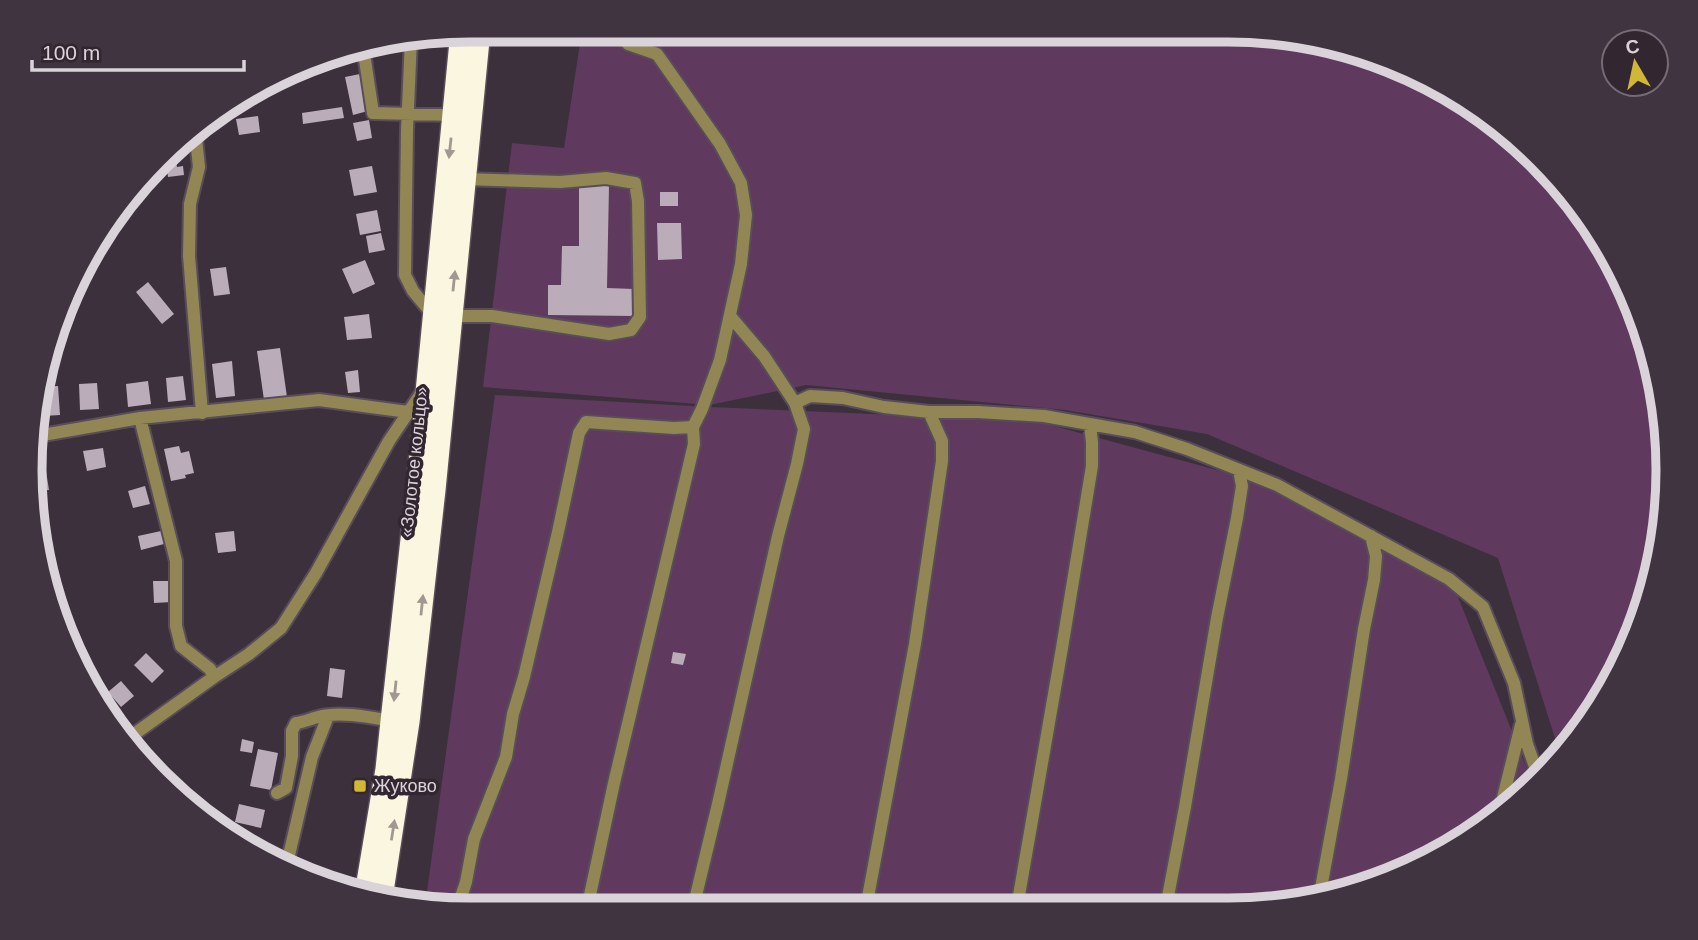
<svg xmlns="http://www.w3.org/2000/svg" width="1698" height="940" viewBox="0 0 1698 940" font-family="Arial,sans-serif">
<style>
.green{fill:#5f395e}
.building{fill:#bbacba}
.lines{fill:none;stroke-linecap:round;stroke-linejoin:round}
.minor-casing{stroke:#584d58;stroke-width:16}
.highway-casing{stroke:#584d58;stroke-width:24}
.minor{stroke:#918654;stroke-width:12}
.highway{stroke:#fbf6df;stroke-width:21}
.oneway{fill:#a19891}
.poi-dot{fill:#d1b736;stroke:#322631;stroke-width:2.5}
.labels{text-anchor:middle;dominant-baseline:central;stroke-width:7;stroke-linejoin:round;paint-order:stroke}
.street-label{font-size:18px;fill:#dad3da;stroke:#322631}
.poi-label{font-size:18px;fill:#dad3da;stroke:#322631;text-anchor:start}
.rim{fill:none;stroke:#dad3da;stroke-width:9}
</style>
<rect width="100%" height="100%" fill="#3c303c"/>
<path class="green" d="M 577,30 L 1256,31 L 1369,53 L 1448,89 L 1578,202 L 1653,356 L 1664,528 L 1609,690 L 1560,754 L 1498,558 L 1207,434 L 1065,410 L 806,385 L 710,405 L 483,387 L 512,143 L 564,148 L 580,43 Z
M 495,395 L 710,407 L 1036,421 L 1265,483 L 1454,587 L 1534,786 L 1472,836 L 1370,887 L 1285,907 L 442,909 L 425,906 Z"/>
<path class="building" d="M 358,48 L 359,53 L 327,59 L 326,54 L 329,53 Z
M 360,74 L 368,111 L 353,115 L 345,77 Z
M 342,107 L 344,118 L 303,124 L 302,113 Z
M 258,116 L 260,132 L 239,135 L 236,119 Z
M 369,120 L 372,138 L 357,141 L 353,123 Z
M 174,150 L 177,167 L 183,166 L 184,175 L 168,177 L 167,170 L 158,171 L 157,169 Z
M 372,166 L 377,192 L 354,196 L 349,170 Z
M 579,185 L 609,186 L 607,288 L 634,289 L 634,316 L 548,315 L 548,285 L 561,285 L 562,246 L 579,246 Z
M 660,192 L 678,192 L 678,206 L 660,206 Z
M 377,210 L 381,231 L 360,235 L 356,214 Z
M 657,223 L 681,223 L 682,259 L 658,260 Z
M 381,233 L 385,250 L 369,253 L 366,236 Z
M 365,260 L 375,284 L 353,294 L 342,269 Z
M 226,267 L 230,294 L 214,296 L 210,269 Z
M 148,282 L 174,314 L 162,324 L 136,292 Z
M 369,314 L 372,338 L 347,340 L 344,317 Z
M 280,348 L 287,397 L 264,400 L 257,351 Z
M 232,361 L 235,396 L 216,398 L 212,364 Z
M 358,370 L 360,392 L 348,393 L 345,372 Z
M 183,376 L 186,400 L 168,402 L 166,378 Z
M 148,381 L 151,404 L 128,407 L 126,384 Z
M 97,383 L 99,409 L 80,410 L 79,384 Z
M 58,386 L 60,415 L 44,416 L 42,387 Z
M 179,446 L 181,453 L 189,451 L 194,473 L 185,475 L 186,478 L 171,481 L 164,449 Z
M 103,448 L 106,467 L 87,471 L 83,451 Z
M 46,471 L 49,490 L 31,492 L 33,473 Z
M 145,486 L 150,504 L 133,508 L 128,491 Z
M 161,531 L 164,544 L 141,550 L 138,536 Z
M 234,531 L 236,551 L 218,553 L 215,533 Z
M 153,581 L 171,581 L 172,602 L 154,603 Z
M 673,652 L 686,654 L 683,665 L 671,663 Z
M 146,653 L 164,671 L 152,683 L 134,665 Z
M 330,668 L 345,670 L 342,698 L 327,696 Z
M 121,681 L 134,696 L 121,707 L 108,692 Z
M 242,739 L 254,742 L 252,753 L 240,751 Z
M 258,749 L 278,753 L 271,790 L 250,786 Z
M 239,804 L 265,810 L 261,828 L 235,822 Z"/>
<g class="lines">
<defs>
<path id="minor" d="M 411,39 L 407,130 L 405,275 L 413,291 L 433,315
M 363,47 L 373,113 L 454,115
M 195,129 L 199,167 L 190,204 L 189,256 L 202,413
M 451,316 L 492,316 L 609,334 L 631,330 L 640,317 L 638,201 L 635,183 L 606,178 L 560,182 L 464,179
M 795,403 L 810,396 L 843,398 L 884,407 L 929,412 L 978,412 L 1044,416 L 1135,432 L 1187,449 L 1277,485 L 1449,579 L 1483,607 L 1514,683 L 1527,744 L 1540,781
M 140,418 L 176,561 L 176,626 L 181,646 L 210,669 L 214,677
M 37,436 L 140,418 L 319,400 L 408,412
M 126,740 L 214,677 L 249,654 L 281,628 L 316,573 L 389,441 L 424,389
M 277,793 L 286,788 L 292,756 L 292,731 L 296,723 C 304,722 310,719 318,717 C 339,711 369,717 391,721
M 1499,814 L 1521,725
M 286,868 L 312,757 L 328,716
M 1319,899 L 1341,779 L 1364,629 L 1374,580 L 1376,556 L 1371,536
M 1017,907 L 1062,648 L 1092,466 L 1092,442 L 1090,426
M 1166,907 L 1185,807 L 1217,618 L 1237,518 L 1242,486 L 1239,470
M 693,908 L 718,804 L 778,536 L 797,464 L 804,429 L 795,403 L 764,356 L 730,316
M 866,908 L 915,644 L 942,461 L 942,441 L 929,412
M 457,909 L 466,882 L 474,839 L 506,757 L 513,714 L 524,677 L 558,532 L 579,433 L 586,422 L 674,428 L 693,427 L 702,409 L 720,360 L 741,264 L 746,215 L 741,183 L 720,144 L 657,54 L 628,44 L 621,30
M 587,909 L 614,783 L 694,444 L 693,427"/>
<path id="highway" d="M 365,894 L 386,769 L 391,721 L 417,485 L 461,31
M 382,898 L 409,722 L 435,490 L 480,30"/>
</defs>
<use href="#minor" class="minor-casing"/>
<use href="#highway" class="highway-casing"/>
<use href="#minor" class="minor"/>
<use href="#highway" class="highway"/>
</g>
<defs><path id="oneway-solid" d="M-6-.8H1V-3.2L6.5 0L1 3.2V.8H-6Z" transform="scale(1.75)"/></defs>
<g class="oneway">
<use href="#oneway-solid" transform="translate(450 148) rotate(96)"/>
<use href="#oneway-solid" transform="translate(454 281) rotate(-84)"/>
<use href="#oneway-solid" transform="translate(422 605) rotate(-84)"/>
<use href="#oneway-solid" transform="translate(395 691) rotate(96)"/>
<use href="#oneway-solid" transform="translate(393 830) rotate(-81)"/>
</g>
<rect class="poi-dot" x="353" y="779" width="14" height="14" rx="3.5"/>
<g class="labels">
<g class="street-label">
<text transform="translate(414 462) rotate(-84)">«Золотое кольцо»</text>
</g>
<g class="poi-label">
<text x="374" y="786">Жуково</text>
</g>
</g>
<path d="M0 0H1698V940H0ZM470 42H1228A428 428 0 0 1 1656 470V470A428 428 0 0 1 1228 898H470A428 428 0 0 1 42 470V470A428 428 0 0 1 470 42Z" fill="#3f343f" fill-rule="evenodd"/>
<path class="rim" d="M470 42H1228A428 428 0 0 1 1656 470V470A428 428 0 0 1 1228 898H470A428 428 0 0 1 42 470V470A428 428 0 0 1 470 42Z"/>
<g transform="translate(1635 63) rotate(351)"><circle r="33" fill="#322631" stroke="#756b75" stroke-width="2"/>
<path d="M0-5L12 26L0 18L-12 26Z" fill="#d1b736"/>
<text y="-10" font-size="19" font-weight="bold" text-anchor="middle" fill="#dad3da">С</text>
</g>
<path d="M32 60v10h212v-10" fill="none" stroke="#dad3da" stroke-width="3.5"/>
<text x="42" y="60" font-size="21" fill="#dad3da" stroke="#322631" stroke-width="5" paint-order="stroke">100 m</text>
</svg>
